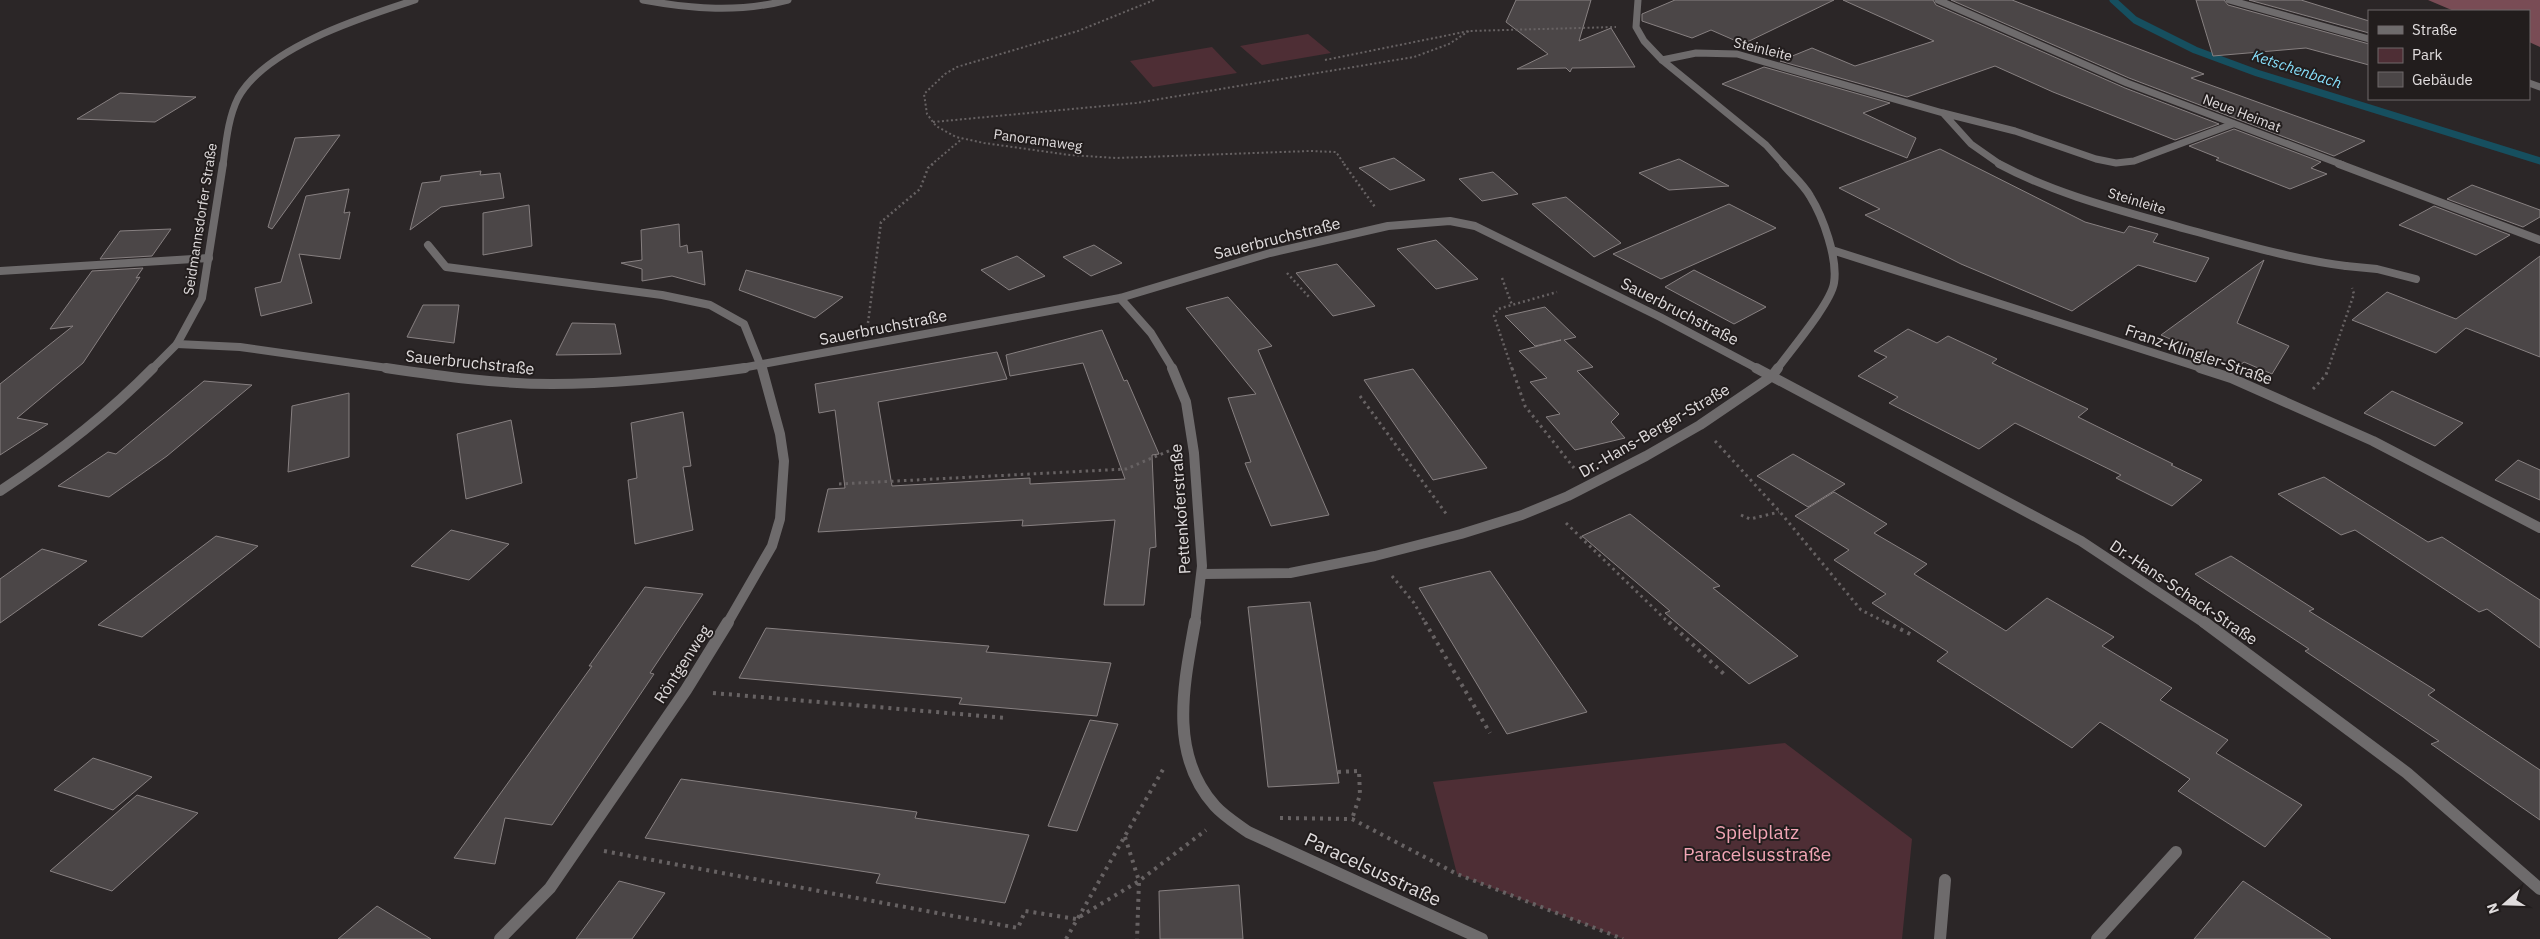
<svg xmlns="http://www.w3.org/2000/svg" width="2540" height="939" viewBox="0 0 2540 939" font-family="'IBM Plex Sans',sans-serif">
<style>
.green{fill:#4e2e35}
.forest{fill:#794c55}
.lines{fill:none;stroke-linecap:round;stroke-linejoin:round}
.stream{stroke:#164f5f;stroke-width:7}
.building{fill:#4b4647;stroke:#878081}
.path-far3{stroke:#676263;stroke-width:2;stroke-dasharray:2 2.5;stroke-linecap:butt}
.path-far2{stroke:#676263;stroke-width:2.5;stroke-dasharray:2 3;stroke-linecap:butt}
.path-far1{stroke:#676263;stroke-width:3;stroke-dasharray:2.5 4;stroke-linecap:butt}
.path{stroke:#676263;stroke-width:4;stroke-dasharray:3 5;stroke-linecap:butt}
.service-far1{stroke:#6e6b6c;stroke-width:8}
.service{stroke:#6e6b6c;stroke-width:12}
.minor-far3{stroke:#6e6b6c;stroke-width:7}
.minor-far2{stroke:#6e6b6c;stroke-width:8}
.minor-far1{stroke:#6e6b6c;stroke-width:10}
.minor{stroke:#6e6b6c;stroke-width:12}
.tertiary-far2{stroke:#6e6b6c;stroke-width:7}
.tertiary-far1{stroke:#6e6b6c;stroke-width:8}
.tertiary{stroke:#6e6b6c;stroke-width:10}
.labels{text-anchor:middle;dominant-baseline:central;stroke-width:4;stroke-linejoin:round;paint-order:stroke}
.far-street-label{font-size:14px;fill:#e0dcdd;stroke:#221d1d}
.far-water-label{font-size:15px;font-style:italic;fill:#87dffb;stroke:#221d1d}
.street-label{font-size:16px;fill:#e0dcdd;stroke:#221d1d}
.near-park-label{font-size:19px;fill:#f2a5b5;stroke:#221d1d}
.near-street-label{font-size:19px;fill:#e0dcdd;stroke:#221d1d}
</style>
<rect width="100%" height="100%" fill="#2b2627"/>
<path class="green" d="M 1308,34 L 1331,53 L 1262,65 L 1240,46 Z
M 1212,47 L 1237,73 L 1153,87 L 1130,61 Z
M 1785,743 L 1912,839 L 1902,939 L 1623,939 L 1457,874 L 1433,782 Z"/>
<path class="forest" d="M 2428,0 L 2540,0 L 2540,47 L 2529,42 L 2529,11 L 2454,11 Z"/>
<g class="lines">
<path class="stream" d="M 2113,0 L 2135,20 L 2195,50 L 2257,73 L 2540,161"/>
</g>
<path class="building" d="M 1516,0 L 1591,0 L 1579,41 L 1611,28 L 1635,67 L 1572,68 L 1570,72 L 1566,68 L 1517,69 L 1548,54 L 1506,22 Z
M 1675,0 L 1834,0 L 1743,44 L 1711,30 L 1692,38 L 1642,21 L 1642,14 Z
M 1843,0 L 1933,0 L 1936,5 L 2125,88 L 2219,124 L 2175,140 L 2053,92 L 1995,66 L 1907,97 L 1780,61 L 1812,48 L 1855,66 L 1934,41 Z
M 1951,0 L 2012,0 L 2204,74 L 2191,78 L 2365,141 L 2334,156 L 2129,78 Z
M 2196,0 L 2224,0 L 2228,5 L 2369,44 L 2369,65 L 2306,48 L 2213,56 Z
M 2249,0 L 2301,0 L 2369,21 L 2369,33 Z
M 1764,67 L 1890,103 L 1863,113 L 1916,138 L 1907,158 L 1722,84 Z
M 120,93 L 196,97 L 155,122 L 77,119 Z
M 2234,129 L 2321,162 L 2311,168 L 2327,174 L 2290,189 L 2216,160 L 2219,158 L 2189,146 Z
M 340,135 L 272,229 L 268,227 L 295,138 Z
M 1940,149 L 2085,222 L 2124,233 L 2129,226 L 2158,234 L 2153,242 L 2209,258 L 2196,282 L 2138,265 L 2072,311 L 1961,264 L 1865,215 L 1880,209 L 1839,188 Z
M 1394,158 L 1425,180 L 1390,190 L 1359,168 Z
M 1679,159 L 1729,186 L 1669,190 L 1639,173 Z
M 481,171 L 480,175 L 500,173 L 504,198 L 441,207 L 410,230 L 422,183 L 440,181 L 441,176 Z
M 1493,172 L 1518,194 L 1482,201 L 1459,179 Z
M 2472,185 L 2540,210 L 2540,217 L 2523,227 L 2447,199 Z
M 349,189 L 344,213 L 350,212 L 340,259 L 299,254 L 312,303 L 261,316 L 255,288 L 281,282 L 306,196 Z
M 1566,197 L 1621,243 L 1594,257 L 1532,204 Z
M 1729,204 L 1776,228 L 1661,279 L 1613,254 Z
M 529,205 L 532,246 L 483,255 L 483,213 Z
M 2434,206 L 2510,235 L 2476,255 L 2399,225 Z
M 679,224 L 680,247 L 687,245 L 688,253 L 702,251 L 705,285 L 672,276 L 642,281 L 642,269 L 621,263 L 642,260 L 641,230 Z
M 171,229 L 152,256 L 100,259 L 120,231 Z
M 1436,240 L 1478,279 L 1436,289 L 1397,249 Z
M 1094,245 L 1122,263 L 1091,276 L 1063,257 Z
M 1017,256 L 1045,276 L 1009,290 L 981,270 Z
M 2540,256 L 2540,357 L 2466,328 L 2436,353 L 2352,320 L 2387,292 L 2456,319 Z
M 2264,260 L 2237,323 L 2289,346 L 2272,374 L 2244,362 L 2236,368 L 2161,335 Z
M 1337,264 L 1375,306 L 1333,316 L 1296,273 Z
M 143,268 L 136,278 L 140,277 L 83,363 L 17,418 L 48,424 L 0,455 L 0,384 L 73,326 L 50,329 L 92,271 Z
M 746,270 L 843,297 L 815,318 L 739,290 Z
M 1694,270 L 1766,307 L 1734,324 L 1665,287 Z
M 1228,297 L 1272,346 L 1258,350 L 1329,515 L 1271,526 L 1245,463 L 1251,462 L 1228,398 L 1256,394 L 1186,308 Z
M 423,305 L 459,305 L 454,343 L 407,337 Z
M 1545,307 L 1576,337 L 1564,340 L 1593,367 L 1577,371 L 1619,414 L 1611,422 L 1625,438 L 1575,450 L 1546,417 L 1560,414 L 1530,382 L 1547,378 L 1519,351 L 1561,340 L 1535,346 L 1505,316 Z
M 572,323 L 615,324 L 621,354 L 556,355 Z
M 1908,329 L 1937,343 L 1948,336 L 1997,359 L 1992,363 L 2088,409 L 2078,417 L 2173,464 L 2171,465 L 2202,480 L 2172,506 L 2116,478 L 2121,475 L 2015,423 L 1979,449 L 1889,403 L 1898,397 L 1858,376 L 1887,357 L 1874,351 Z
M 1102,330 L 1124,381 L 1127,380 L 1159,454 L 1152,455 L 1156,547 L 1150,548 L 1144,605 L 1104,605 L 1115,520 L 1022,526 L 1023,520 L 818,532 L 828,489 L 845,488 L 835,410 L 819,413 L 815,384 L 997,352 L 1007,379 L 878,402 L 892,486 L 1030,478 L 1030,484 L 1125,479 L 1083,363 L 1010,376 L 1006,355 Z
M 1413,369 L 1487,468 L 1433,480 L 1364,380 Z
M 204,381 L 252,385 L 167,456 L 109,497 L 58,486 L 108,452 L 116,454 Z
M 2392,391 L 2463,423 L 2435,446 L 2364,413 Z
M 349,393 L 349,457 L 288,472 L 292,406 Z
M 683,412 L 691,466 L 683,467 L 693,530 L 635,544 L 628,480 L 637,478 L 631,423 Z
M 511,420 L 522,483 L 466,499 L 457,434 Z
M 1793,454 L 1845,484 L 1808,507 L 1757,476 Z
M 2518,460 L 2540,470 L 2540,500 L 2495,480 Z
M 2324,477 L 2428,542 L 2442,537 L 2540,600 L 2540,648 L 2487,609 L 2479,612 L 2355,530 L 2341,535 L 2278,494 Z
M 1834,492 L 1887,524 L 1874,533 L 1927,564 L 1914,574 L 2006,631 L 2047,598 L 2114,637 L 2102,646 L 2172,688 L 2160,700 L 2228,740 L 2216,753 L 2302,805 L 2265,847 L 2178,791 L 2190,779 L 2100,722 L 2072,748 L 1937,661 L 1948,652 L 1872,603 L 1886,594 L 1834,560 L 1849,550 L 1795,516 Z
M 1630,514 L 1720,586 L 1713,588 L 1798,656 L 1749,684 L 1665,613 L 1670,611 L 1582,536 Z
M 451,530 L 509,544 L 469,580 L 411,566 Z
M 216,536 L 258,546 L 142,637 L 98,625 Z
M 42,549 L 87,561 L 0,623 L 0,579 Z
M 2231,556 L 2314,609 L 2309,611 L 2435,690 L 2428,695 L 2540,770 L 2540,820 L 2431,744 L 2439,741 L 2305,651 L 2309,649 L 2195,574 Z
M 1490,571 L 1534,635 L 1587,712 L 1507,734 L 1419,588 Z
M 645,587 L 703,594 L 650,673 L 654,674 L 552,825 L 505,818 L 495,864 L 454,858 L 592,666 L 589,666 Z
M 1310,602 L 1339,783 L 1268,787 L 1248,607 Z
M 766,628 L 989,646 L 986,652 L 1111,663 L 1097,716 L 959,704 L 962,698 L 739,678 Z
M 1090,720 L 1118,724 L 1077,831 L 1048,826 Z
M 93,758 L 152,777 L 113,810 L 54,790 Z
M 681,779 L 917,812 L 915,818 L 1029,835 L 1005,903 L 876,883 L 880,874 L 645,838 Z
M 137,795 L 198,813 L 112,891 L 50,871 Z
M 619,881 L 665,893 L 632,939 L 576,939 Z
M 2243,881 L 2331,939 L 2194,939 Z
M 1239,885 L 1243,939 L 1160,939 L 1159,891 Z
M 377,906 L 431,939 L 338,939 Z"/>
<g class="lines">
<path class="path-far3" d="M 1154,0 L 1078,31 L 957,67 L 945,74 L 924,94 L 927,114 L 936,126 L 956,137 L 984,143 L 1070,155 L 1116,158 L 1310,151 L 1336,152 L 1345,165
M 1325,60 L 1469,31 L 1616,27
M 933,122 L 1136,103 L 1414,57 L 1449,44 L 1469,31
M 931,165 L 963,138"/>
<path class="path-far2" d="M 1344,164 L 1375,207
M 1287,273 L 1309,297
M 1502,278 L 1512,305
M 868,323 L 881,222 L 920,189 L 928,168 L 933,164
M 1512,369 L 1494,316 L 1498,309 L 1557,292
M 2328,369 L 2354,294 L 2352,288"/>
<path class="path-far1" d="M 1512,368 L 1525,406 L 1574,468
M 2313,389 L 2326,375 L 2328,368
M 1360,396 L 1447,515
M 1715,441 L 1780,512 L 1861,610 L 1889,624
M 839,484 L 1126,469 L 1171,450
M 1741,515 L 1750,519 L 1779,512
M 1566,523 L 1670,624
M 1392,576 L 1414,603 L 1426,624"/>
<path class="path" d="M 1425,622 L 1490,733
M 1669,622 L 1726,676
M 1886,622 L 1914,636
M 713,693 L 1006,718
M 1338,772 L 1359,771 L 1360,795 L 1352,819
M 1280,818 L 1352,819 L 1457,874 L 1623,939
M 1125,837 L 1139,881 L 1137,939
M 604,851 L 1018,928 L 1025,911 L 1076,919 L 1139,881 L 1206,830
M 1066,939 L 1165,766"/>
<path class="service-far1" d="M 2346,266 L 2377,269 L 2416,279
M 0,271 L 209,258"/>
<path class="service" d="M 1940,939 L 1945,880
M 2097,939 L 2176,852"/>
<path class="minor-far3" d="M 643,0 C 692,9 739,13 788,0
M 1638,0 L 1636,27 L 1644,41 L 1662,60 L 1766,145 L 1784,165
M 2229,0 L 2369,39
M 1662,60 L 1696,53 L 1737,54 L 1943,113 L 2015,131 L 2096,159 L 2116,163 L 2134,161 L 2233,124
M 2529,83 L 2540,87
M 1943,113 L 1971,144 L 2001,165"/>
<path class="minor-far2" d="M 1999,164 C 2057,195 2123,211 2186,229 C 2239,243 2291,259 2346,266
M 428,245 L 446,267 L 662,295 L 710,305 L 744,324 L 762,369
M 1832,250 L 2204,369
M 1120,298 L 1151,333 L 1173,369
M 177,344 L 240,347 L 395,369
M 736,369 L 1120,298 L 1270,253 L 1388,226 L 1450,221 L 1475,226 L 1660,317 L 1758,369
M 1777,369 C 1790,351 1831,303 1834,283 C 1838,258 1823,217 1810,196 C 1803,184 1791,174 1783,164"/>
<path class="minor-far1" d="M 386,368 C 441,376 496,384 552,384 C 617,384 681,377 745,368
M 1172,368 L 1186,402 L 1194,453 L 1202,566 L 1195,624
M 1756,368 L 2081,541 L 2206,624
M 2200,368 L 2231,378 L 2373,441 L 2540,528
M 1203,574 L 1290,573 L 1375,556 L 1461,534 L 1522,515 L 1568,496 L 1646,456 L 1700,425 L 1772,376 L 1778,368
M 727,624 L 772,546 L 780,519 L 784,461 L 780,434 L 762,368"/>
<path class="minor" d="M 1195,622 C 1184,684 1168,754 1215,806 C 1224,816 1237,824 1248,832 L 1482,939
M 2204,622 L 2407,773 L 2540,889
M 500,939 L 550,888 L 686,690 L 728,622"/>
<path class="tertiary-far2" d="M 1938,0 L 2127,83 L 2343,165
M 223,165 C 226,143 228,118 238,98 C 266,47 363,17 415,0"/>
<path class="tertiary-far1" d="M 2339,164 L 2540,240
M 152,369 L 177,344 L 202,298 L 223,164"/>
<path class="tertiary" d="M 0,491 C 55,455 107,415 153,368"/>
</g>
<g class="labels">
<g class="far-street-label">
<text transform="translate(1763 49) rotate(14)">Steinleite</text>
<text transform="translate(2242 113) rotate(21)">Neue Heimat</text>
<text transform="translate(1038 140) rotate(8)">Panoramaweg</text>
<text transform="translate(2137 201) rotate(17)">Steinleite</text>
<text transform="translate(200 219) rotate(-81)">Seidmannsdorfer Straße</text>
</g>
<g class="far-water-label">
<text transform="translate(2297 69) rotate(18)">Ketschenbach</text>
</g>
<g class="street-label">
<text transform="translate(1277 238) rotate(-14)">Sauerbruchstraße</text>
<text transform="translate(1680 311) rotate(27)">Sauerbruchstraße</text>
<text transform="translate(883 327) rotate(-11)">Sauerbruchstraße</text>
<text transform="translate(2199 354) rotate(19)">Franz-Klingler-Straße</text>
<text transform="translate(470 362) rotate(6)">Sauerbruchstraße</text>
<text transform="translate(1654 430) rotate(-30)">Dr.-Hans-Berger-Straße</text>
<text transform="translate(1180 509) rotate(-94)">Pettenkoferstraße</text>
<text transform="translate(2184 592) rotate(34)">Dr.-Hans-Schack-Straße</text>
<text transform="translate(682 664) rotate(-57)">Röntgenweg</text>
</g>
<g class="near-park-label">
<text x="1757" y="832">Spielplatz<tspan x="1757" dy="22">Paracelsusstraße</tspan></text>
</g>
<g class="near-street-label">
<text transform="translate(1373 869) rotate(25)">Paracelsusstraße</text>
</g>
</g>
<rect x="2368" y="10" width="162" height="90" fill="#221d1d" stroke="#6e696a"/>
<rect x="2378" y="26" width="25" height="8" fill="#6e6b6c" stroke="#6e696a"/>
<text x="2412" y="35" font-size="15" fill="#e0dcdd">Straße</text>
<rect x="2378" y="48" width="25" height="15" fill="#4e2e35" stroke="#6e696a"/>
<text x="2412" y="60" font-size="15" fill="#e0dcdd">Park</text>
<rect x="2378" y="72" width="25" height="15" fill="#4b4647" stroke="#6e696a"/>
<text x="2412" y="85" font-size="15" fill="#e0dcdd">Gebäude</text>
<g transform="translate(2505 904) rotate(250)" stroke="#221d1d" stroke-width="4" paint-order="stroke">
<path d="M0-4L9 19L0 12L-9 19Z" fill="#e0dcdd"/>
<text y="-8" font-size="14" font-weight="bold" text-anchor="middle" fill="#e0dcdd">N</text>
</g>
</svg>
